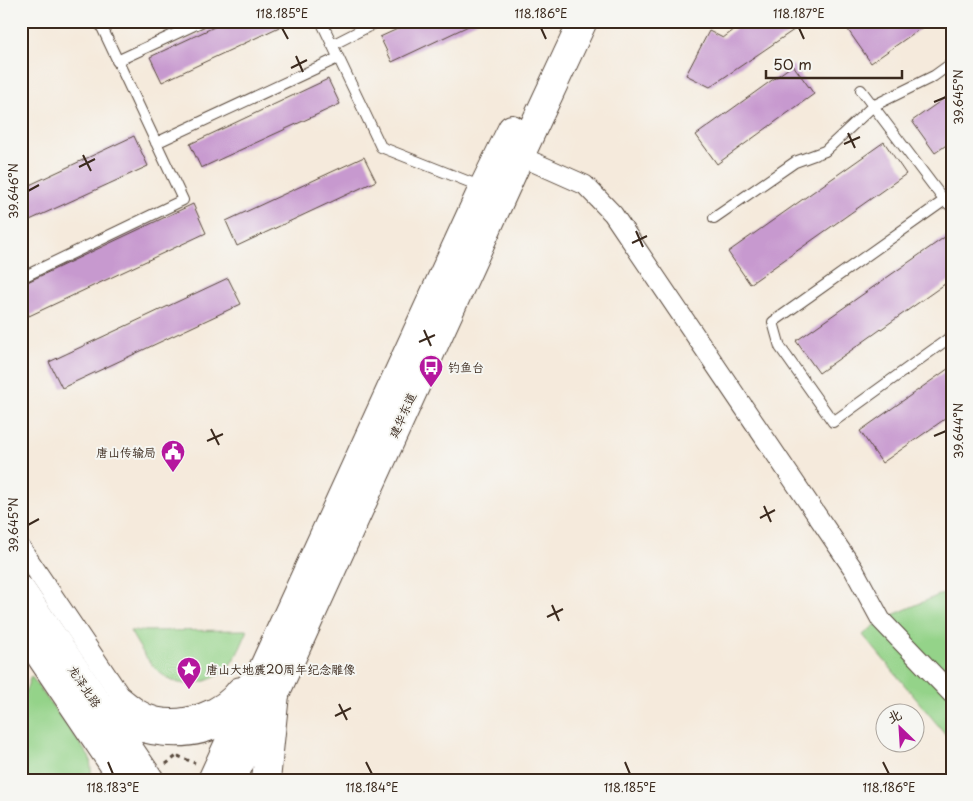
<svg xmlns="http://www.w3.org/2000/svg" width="973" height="801" viewBox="0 0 973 801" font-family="'Playpen Sans','LXGW WenKai TC',sans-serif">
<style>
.green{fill:#94d389;stroke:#687e54}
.building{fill:#c799cf}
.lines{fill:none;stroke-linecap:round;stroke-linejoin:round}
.lane-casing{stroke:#57473a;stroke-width:12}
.street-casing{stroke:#57473a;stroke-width:21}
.secondary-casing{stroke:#57473a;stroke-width:30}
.primary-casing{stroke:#57473a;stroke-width:30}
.path{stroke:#57473a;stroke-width:3;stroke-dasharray:4 4;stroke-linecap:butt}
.lane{stroke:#fff;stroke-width:10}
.street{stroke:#fff;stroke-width:19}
.secondary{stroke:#fff;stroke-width:28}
.primary{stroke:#fff;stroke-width:28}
.ticks{fill:none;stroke:#3b2a1e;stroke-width:2}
.labels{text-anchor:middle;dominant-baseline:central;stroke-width:4;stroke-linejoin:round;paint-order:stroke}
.poi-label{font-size:12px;fill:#3b2a1e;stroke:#f6f6f2;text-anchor:start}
.street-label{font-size:12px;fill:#3b2a1e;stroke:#f6f6f2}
.neatline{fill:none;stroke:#3b2a1e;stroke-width:2}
.ticks-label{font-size:12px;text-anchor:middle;fill:#3b2a1e}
</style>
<rect width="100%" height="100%" fill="#f6f6f2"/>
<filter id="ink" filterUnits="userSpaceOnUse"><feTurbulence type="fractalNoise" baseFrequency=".02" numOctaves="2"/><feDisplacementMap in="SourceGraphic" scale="10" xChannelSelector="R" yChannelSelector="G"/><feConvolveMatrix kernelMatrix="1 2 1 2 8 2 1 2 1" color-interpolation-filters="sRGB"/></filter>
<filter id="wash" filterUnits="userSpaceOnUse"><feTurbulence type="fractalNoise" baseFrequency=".0096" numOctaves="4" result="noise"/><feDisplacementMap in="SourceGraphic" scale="20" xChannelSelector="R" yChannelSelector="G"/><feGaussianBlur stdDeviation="1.12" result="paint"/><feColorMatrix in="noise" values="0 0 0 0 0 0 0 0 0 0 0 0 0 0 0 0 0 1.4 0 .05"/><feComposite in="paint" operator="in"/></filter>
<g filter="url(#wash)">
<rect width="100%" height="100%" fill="#f5eadc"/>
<path class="green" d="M 952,593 L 952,742 L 863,635 L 881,620 L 939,595 Z
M 248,630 C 243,641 238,655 230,665 C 225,673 214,678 205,681 C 166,695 146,659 130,631 Z
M 31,676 L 90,758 L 92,780 L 21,780 L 21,704 Z"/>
<g id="blocks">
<path class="building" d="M 227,21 L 292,21 L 162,82 L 150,57 Z
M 415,21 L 479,21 L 392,62 L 380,37 Z
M 746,21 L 807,21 L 710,87 L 686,75 L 709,31 L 723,38 Z
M 861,21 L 931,21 L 871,63 L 848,30 Z
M 793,65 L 814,94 L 717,164 L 696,135 Z
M 328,79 L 340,104 L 201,168 L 190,144 Z
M 952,93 L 952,141 L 935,153 L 912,121 Z
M 134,136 L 148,166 L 21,224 L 21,189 Z
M 884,142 L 906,174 L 750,284 L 728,252 Z
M 364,157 L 376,181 L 237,246 L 226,221 Z
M 193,204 L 206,233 L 29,316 L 21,299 L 21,285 Z
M 952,232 L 952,279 L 819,373 L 796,341 Z
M 228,278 L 241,304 L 62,388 L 49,362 Z
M 952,366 L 952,414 L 882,463 L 860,431 Z"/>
</g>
</g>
<g filter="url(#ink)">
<use href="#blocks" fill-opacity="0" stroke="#57473a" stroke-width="1"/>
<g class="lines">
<defs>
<path id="lane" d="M 321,21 L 381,147 L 482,187
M 332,45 L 379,21
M 117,61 L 203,21
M 861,90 L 944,200 L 952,207
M 156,143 L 338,58
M 952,195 L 773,322 L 780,347 L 833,422 L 952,336
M 714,218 L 795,162 L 825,151 L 873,106 L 934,76 L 952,63
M 21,278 L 183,200 L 99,21"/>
<path id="street" d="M 511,150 L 520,156 L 585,185 L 613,214 L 854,570 L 881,620 L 952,694
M 21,548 L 120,695 C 131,704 142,714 157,717 C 185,723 222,710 238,687"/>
<path id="secondary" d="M 21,590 L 150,780
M 21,627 L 124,780
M 97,704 C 108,710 119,721 130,724 C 158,734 195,737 220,721 C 233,712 242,698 250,686
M 266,780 L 275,694"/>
<path id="primary" d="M 212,780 L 483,188 L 512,129
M 231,780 L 275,694 L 520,156 L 583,21"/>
</defs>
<use href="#lane" class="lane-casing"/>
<use href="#street" class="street-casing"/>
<use href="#secondary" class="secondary-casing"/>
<use href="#primary" class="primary-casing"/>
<path class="path" d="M 178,756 L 195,763
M 166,764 L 178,755"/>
<use href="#lane" class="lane"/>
<use href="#street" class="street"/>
<use href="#secondary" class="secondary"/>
<use href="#primary" class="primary"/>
</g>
</g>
<path class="ticks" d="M 282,28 L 288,39M 541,28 L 546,39M 799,28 L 804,39M 296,56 L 303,72M 291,68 L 307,60M 934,102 L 946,97M 848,133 L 855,148M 844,144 L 860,137M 83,155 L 91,171M 79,167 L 95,159M 28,191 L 39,185M 636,231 L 643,247M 632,243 L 647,236M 424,330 L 431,346M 419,342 L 435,335M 211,429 L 219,445M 934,436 L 946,431M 207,441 L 223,434M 764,506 L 771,522M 760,518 L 775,510M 28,525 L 39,519M 552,605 L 559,621M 547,617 L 563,609M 339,704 L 347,720M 335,716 L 351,708M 108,762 L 113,774M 366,762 L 372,774M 625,762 L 630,774M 883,762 L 889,774"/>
<defs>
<symbol id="bus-pin" viewBox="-11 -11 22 30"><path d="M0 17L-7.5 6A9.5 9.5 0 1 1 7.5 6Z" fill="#b5179e" stroke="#f6f6f2"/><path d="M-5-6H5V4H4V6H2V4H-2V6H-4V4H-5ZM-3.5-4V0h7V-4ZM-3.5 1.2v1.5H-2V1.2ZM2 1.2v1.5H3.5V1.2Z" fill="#fff"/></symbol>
<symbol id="civic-pin" viewBox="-11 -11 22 30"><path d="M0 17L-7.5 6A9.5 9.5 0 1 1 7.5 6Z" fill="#b5179e" stroke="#f6f6f2"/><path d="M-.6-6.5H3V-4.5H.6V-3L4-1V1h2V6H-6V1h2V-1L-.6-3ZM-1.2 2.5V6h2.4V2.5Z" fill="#fff"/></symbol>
<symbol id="sight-pin" viewBox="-11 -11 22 30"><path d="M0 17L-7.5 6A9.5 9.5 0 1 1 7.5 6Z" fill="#b5179e" stroke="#f6f6f2"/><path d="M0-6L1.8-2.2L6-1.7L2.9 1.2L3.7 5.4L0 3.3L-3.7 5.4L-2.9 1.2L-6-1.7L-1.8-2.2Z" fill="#fff"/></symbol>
</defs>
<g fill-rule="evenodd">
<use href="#bus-pin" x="417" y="353" width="28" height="38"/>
<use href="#civic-pin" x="159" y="438" width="28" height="38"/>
<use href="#sight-pin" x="175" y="655" width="28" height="38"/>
</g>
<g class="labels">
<g class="poi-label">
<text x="448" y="367">钓鱼台</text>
<text x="156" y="452" text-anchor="end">唐山传输局</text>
<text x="206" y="669">唐山大地震20周年纪念雕像</text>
</g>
<g class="street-label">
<text transform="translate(402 415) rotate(-66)">建华东道</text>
<text transform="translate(85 686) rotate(56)">龙泽北路</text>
</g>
</g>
<rect width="973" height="801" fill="none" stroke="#f6f6f2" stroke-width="55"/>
<g transform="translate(900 728) rotate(335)"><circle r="24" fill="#f6f6f2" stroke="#aba49d"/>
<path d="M0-4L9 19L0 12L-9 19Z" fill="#b5179e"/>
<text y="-8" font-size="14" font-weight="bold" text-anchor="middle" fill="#3b2a1e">北</text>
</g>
<path d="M766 70v8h136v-8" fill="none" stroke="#3b2a1e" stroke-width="2.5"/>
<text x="773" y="70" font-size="15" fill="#3b2a1e" stroke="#f6f6f2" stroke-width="4" paint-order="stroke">50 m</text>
<rect x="28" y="28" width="918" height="746" class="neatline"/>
<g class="ticks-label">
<text x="282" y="18">118.185°E</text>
<text x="541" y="18">118.186°E</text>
<text x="799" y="18">118.187°E</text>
<text transform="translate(959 97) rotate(-90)" y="4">39.645°N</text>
<text transform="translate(14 191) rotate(-90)" y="4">39.646°N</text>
<text transform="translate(959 431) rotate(-90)" y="4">39.644°N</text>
<text transform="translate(14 525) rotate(-90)" y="4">39.645°N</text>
<text x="113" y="792">118.183°E</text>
<text x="372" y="792">118.184°E</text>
<text x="630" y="792">118.185°E</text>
<text x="889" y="792">118.186°E</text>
</g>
</svg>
